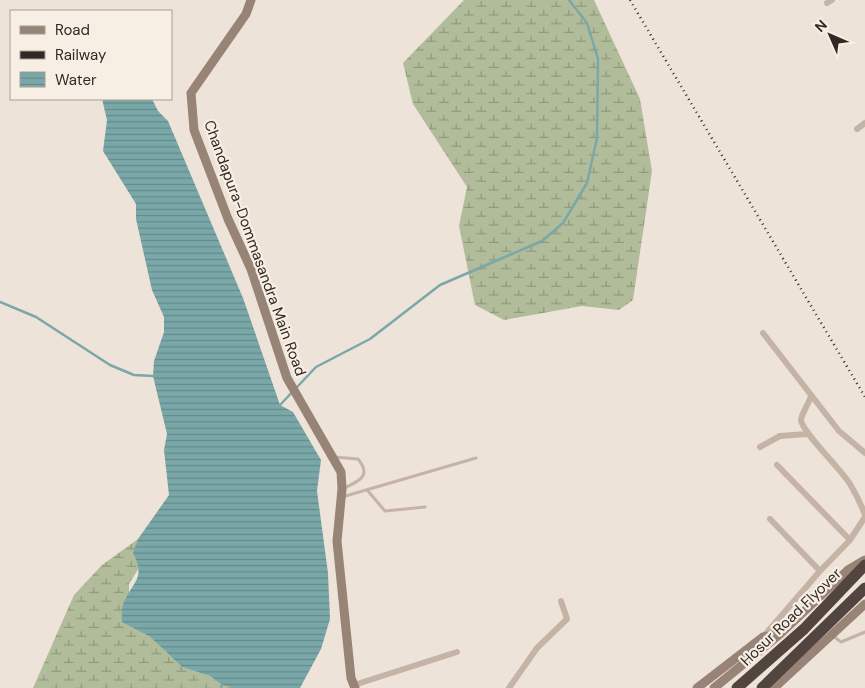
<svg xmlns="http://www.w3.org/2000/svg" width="865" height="688" viewBox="0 0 865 688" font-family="'DM Sans',sans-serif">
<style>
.wetland{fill:url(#wetland-marsh)}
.water{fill:url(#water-rules)}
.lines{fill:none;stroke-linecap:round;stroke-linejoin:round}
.stream{stroke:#7aa8a9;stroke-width:2.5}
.lane{stroke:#c5b3a6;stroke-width:3}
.street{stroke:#c5b3a6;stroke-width:6}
.secondary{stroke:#988377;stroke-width:9}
.highway{stroke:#52443e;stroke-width:11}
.rail{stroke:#322926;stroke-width:2.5;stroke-dasharray:1 4;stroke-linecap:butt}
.labels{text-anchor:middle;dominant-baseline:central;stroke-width:4.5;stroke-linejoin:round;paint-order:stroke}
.street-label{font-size:15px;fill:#322926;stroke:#f7eee4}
</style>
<defs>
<pattern id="wetland-marsh" width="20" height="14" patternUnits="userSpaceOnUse" patternTransform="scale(1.25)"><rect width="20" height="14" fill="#b1bc9a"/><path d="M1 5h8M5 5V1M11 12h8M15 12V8" fill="none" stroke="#91997d"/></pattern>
<pattern id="water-rules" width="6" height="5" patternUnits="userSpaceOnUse" patternTransform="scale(1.25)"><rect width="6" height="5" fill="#7aa8a9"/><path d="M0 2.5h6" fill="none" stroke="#658989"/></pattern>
</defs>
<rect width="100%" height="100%" fill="#eee3d8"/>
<path class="wetland" d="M 464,0 L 594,0 L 640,99 L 652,171 L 633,300 L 619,310 L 582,306 L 504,320 L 475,305 L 459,226 L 467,187 L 413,104 L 403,63 Z
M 138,539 L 140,566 L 129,584 L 129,593 L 149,636 L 182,667 L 210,676 L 222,685 L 242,688 L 33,688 L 74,595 L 102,565 Z"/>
<path class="water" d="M 102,99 L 152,99 L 158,111 L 168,121 L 243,298 L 280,405 L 293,412 L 321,460 L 317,491 L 328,573 L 330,619 L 321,649 L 300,688 L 233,688 L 222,685 L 210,676 L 182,667 L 149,636 L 122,622 C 122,617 121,610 123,605 C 131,582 147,580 133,553 L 138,539 L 169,495 L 164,450 L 167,434 L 153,376 L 154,361 L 164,332 L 164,317 L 152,290 L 136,219 L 136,204 L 103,151 L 107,120 Z"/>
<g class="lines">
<path class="stream" d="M 0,302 L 36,317 L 110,365 L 134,375 L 153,376
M 280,405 L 316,367 L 370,339 L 440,285 L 542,241 L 563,223 L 587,183 L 597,138 L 598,59 L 587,23 L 569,0
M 221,688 L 222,685"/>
<path class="lane" d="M 334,457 L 358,459 C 373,477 357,482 342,489
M 368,491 L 385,511 L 425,507
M 342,497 L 476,458
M 833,636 L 841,642 L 865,632"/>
<path class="street" d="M 827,3 L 832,0
M 857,129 L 865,123
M 763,333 L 839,431 L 865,453
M 811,396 C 809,403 801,415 801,420 C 802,432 841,469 850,484 C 856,494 861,504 865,515
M 760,447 L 780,436 L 807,434
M 777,465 L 850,540 L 820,571
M 850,540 L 865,517
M 763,637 L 820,571 L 770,519
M 354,685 L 457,652
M 509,688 L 537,648 L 567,619 L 561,601"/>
<path class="secondary" d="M 251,0 L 246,14 L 191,93 L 194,130 L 228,219 L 251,269 L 287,378 L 341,472 L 342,489 L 337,541 L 351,678 L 355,688
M 697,688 L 763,637 L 779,634
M 714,688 L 780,634 L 848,570 L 865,560
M 774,688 L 865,604"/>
<path class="highway" d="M 737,688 L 804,629 L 865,565
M 762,688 L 865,588"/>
<path class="rail" d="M 630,0 L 865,397"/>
</g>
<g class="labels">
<g class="street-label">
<text transform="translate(255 248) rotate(70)">Chandapura-Dommasandra Main Road</text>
<text transform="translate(791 617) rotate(-44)">Hosur Road Flyover</text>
</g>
</g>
<rect x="10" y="10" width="162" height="90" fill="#f7eee4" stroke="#a89f98"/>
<rect x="20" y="26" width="25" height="8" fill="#988377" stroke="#a89f98"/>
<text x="55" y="35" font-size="15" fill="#322926">Road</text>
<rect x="20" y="51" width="25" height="8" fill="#322926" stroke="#a89f98"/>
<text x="55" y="60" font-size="15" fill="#322926">Railway</text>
<rect x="20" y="72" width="25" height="15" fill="url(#water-rules)" stroke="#a89f98"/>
<text x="55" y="85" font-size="15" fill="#322926">Water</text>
<g transform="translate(830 35) rotate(315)" stroke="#f7eee4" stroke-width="4" paint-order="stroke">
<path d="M0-4L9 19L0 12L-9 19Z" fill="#322926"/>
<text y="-8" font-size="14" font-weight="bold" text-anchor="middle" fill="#322926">N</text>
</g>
</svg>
